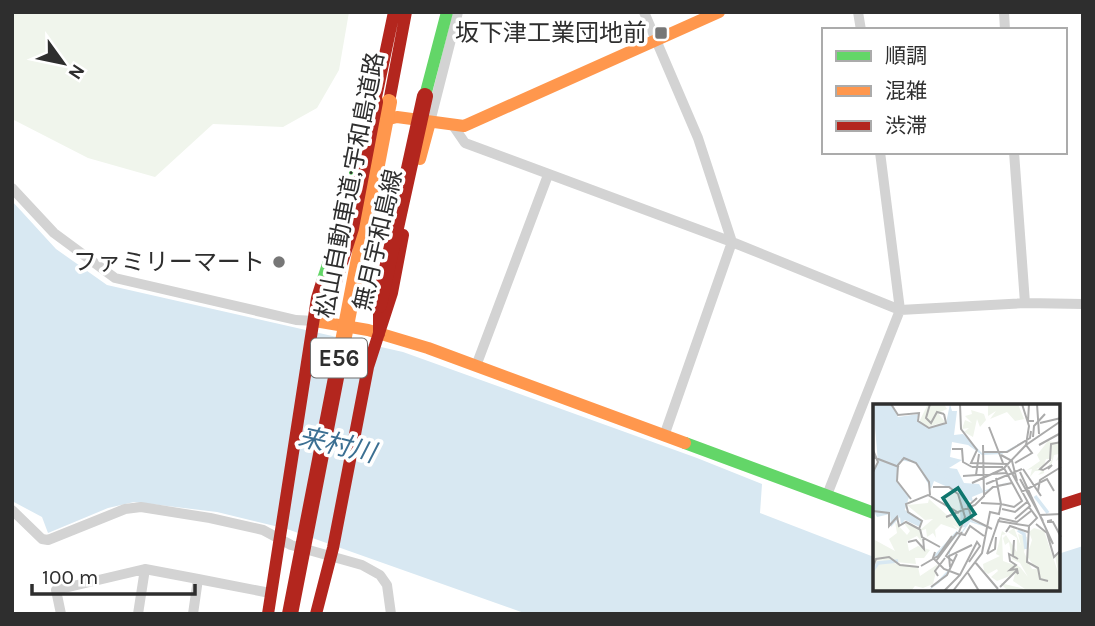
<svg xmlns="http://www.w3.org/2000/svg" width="1095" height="626" viewBox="0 0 1095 626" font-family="Karla,'Noto Sans JP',sans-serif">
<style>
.green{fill:#f0f5ec}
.water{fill:#d8e8f2}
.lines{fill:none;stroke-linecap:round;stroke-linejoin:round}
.street{stroke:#d3d3d3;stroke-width:10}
.fast{stroke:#63d668;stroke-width:12}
.slow{stroke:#ff974d;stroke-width:12}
.jam{stroke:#b3261e;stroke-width:12}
.slow-bridge{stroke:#ff974d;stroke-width:16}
.jam-bridge{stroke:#b3261e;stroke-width:16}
.poi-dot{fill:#777;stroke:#fff;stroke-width:2.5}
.labels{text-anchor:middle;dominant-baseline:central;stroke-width:7;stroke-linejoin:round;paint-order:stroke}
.shield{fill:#fff;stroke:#6d6d6d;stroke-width:2}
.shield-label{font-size:23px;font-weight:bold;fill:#2e2e2e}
.poi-label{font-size:24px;fill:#2e2e2e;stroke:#fff;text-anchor:end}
.street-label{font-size:24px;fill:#2e2e2e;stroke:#fff}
.water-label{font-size:26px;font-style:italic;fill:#3b6f92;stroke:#fff}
.inset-river{fill:none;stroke:#d8e8f2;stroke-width:3.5}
.inset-road{fill:none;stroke:#ababab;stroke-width:2}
.view{fill:#0f766e;fill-opacity:0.15;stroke:#0f766e;stroke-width:3.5}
.inset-edge{fill:none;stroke:#2e2e2e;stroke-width:3.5}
</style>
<rect width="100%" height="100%" fill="#fff"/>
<path class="green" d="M 12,12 L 349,12 L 339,70 L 317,108 L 283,127 L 213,124 L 155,177 L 88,158 L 12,119 Z"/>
<path class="water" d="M 12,201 L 56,249 L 107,285 L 403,352 L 697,458 L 762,484 L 760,513 L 874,557 L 874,589 L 1058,589 L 1058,554 L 1083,546 L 1083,614 L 527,614 L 287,529 L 217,512 L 134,502 L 108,508 L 48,533 L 42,517 L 12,501 Z"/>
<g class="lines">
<path class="street" d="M 644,12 L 698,138 L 732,242 L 664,436
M 858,12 L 861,30
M 1004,12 L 1005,30
M 430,122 L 458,12
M 454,127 L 465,143 L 732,242 L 900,310 L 1025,303 L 1083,304
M 1014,152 L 1025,303
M 12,188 L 54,233 L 115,278 L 296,320 L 315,321
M 476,366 L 548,175
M 827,495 L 900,310 L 880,152
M 12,510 L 42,539 L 48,540 L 125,509 L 141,507 L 210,518 L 263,530 L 291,545 L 362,565 L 380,575 L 387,585 L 391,614
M 61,614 L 56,590 L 145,569
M 138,614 L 145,569 L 198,579
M 193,614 L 198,579 L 270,593"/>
<path class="fast" d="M 425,96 L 447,12
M 322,282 L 342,223 L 360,144
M 315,321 L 332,288
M 685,443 L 874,513"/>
<path class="slow" d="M 381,121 L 397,117 L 464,126 L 719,12
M 420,159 L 430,122
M 315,321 L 368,330 L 428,348 L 685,443"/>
<path class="jam" d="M 375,102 L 394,12
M 389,102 L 406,12
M 379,305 L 379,334
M 1058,506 L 1083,498
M 268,614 L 317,298 L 322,282
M 316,614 L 333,548 L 368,367 L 392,293 L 403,235"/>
<path class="slow-bridge" d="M 341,352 L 389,102"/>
<path class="jam-bridge" d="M 332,288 L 351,228 L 375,102
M 379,305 L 425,96
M 290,614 L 341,352"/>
</g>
<g class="poi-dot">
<rect x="654" y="26" width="14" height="14" rx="3.5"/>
<circle cx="279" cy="262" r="7"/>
</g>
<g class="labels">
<rect class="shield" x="311" y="338.5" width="56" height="39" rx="5"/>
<g class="shield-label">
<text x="339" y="358">E56</text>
</g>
<g class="poi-label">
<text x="647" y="33">坂下津工業団地前</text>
<text x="265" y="262">ファミリーマート</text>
</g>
<g class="street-label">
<text transform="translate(350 185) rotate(-79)">松山自動車道;宇和島道路</text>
<text transform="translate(378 240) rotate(-77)">無月宇和島線</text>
</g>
<g class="water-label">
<text transform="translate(337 445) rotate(13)">来村川</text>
</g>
</g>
<g transform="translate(873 404)">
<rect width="187" height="187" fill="#fff"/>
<path d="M 55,0 L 71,0 L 74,5 L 65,9 L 72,18 L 54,23 L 46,18 ZM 115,0 L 145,0 L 151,15 L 142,17 L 134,8 L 117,15 L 123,7 L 115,12 ZM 98,6 L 111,10 L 113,16 L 107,23 L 104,15 L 100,33 L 91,28 L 96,24 L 89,25 L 92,16 L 99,19 L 92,12 L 99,10 ZM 187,34 L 188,54 L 183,57 L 186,50 L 181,51 L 179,59 L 173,66 L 179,55 L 173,55 L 170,64 L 163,64 L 171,67 L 171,69 L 165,71 L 169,67 L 162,67 L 157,73 L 159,65 L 154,66 L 167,57 L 164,51 L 175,37 L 185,39 ZM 56,95 L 74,111 L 89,114 L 86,125 L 79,120 L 85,126 L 68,120 L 62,126 L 63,134 L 60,129 L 54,133 L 53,125 L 47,127 L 49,138 L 44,132 L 34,137 L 36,147 L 45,142 L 57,146 L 51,154 L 42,154 L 43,160 L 2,156 L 45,163 L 47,172 L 65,160 L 60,180 L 50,184 L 42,182 L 38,187 L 0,187 L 0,135 L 22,147 L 16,135 L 24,129 L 22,118 L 34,131 L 37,127 L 30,118 L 47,126 L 60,115 L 52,116 L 34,101 L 55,99 ZM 141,124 L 148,142 L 145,130 L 154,133 L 151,148 L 159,165 L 163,165 L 154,152 L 159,136 L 156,128 L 161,124 L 171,127 L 185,168 L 182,151 L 187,148 L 187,187 L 135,187 L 127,179 L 152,185 L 140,177 L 142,170 L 124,177 L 118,173 L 125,167 L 124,165 L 115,170 L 111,167 L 110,160 L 127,152 L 123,150 L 129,127 L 133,130 L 129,131 L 130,157 L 147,163 L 155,173 L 147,159 L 139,155 L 136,138 L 132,141 L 130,134 L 133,131 L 144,148 L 144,134 L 135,128 Z" fill="#f0f5ec"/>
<path d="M 0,0 L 18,0 L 25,13 L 46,10 L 44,15 L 56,24 L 73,19 L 77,0 L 79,7 L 84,7 L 81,31 L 90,30 L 109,49 L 129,49 L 160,32 L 129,50 L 109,51 L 95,41 L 79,38 L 77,53 L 89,56 L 76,64 L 84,65 L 91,79 L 106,80 L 110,87 L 137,77 L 99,93 L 100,98 L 94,95 L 100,117 L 116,124 L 97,118 L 77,146 L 77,166 L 66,179 L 55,187 L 76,165 L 76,146 L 92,123 L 88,124 L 86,88 L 61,77 L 58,85 L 43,59 L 27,56 L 23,77 L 36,93 L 32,106 L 49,117 L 47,123 L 32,116 L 28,121 L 27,113 L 18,123 L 17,110 L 4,113 L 0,106 L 0,68 L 5,59 Z" fill="#d8e8f2"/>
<path class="inset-river" d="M 0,5 L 81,78M 0,9 L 26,31M 0,82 L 17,52 L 30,44 L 42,47 L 88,84 L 105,85M 83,82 L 104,86M 0,83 L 27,46 L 38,47 L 62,65M 162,92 L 175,109M 145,126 L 151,130 L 153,145M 62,153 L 85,128M 0,166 L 5,159 L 25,157"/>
<path class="inset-road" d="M 18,0 L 25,11 L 46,9 L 45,17 L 56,24 L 73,19 L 71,10M 57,0 L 53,14 L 58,19 L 64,8 L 71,10M 87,0 L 88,25 L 104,46 L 98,59 L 134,60M 156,0 L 155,17 L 161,17M 164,0 L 166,30M 167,19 L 188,14M 116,23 L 130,59M 160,33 L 161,22 L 172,10M 166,41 L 186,30M 79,45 L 89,45 L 90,58 L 99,63M 0,46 L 5,58 L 0,68M 110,48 L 134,48 L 157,34 L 158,27M 128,51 L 139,57 L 144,77M 0,53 L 26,63M 142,59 L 159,49 L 153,41 L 188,17M 135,62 L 157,102 L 142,115M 99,63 L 130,63M 150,65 L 168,92M 175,65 L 179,61 L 170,66 L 167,65 L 177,56 L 178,40 L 188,38M 147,68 L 180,140M 103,71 L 106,50M 90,72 L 133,69M 147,75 L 170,117M 99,79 L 132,64M 113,80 L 149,65M 60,83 L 76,83 L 85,90 L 92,113 L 86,128M 165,87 L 167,76 L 188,63M 148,88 L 174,75 L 181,87M 111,91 L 120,83 L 139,79M 104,94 L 95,102 L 99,115 L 119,125M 38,95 L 24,77 L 25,61 L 31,54 L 43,59 L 56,78 L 57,91M 108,99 L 128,100 L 123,74M 129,105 L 142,108 L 154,98M 0,107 L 16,109 L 16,122 L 24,113 L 26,122 L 33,118 L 46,125 L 49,117 L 35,108 L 33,100 L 55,91 L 86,109M 167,111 L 188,110M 73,113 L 102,101 L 111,92 L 110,41M 126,114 L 144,118 L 158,107M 179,116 L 175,117 L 175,118 L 180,118 L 188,133M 125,117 L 156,122 L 164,114 L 156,103M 163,120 L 174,129 L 181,153 L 187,147M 156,122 L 154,158 L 165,164 L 167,175 L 175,177M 47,125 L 49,133 L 67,143M 133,128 L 137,122 L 155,128M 35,138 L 43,136 L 51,145 L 50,133M 62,148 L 60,154 L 71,165 L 87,171M 114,150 L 126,115M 114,150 L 122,145 L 123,133M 63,157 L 84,129 L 92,131 L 97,122 L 111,132M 81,158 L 73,152 L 89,128M 102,158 L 125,185M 48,162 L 65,152 L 79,132M 0,163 L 3,155 L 16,153 L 27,161 L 46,163M 77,163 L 76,152 L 99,141M 95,169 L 106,187M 65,172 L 62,167 L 72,154M 58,183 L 74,171 L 84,150M 127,183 L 143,167 L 145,170 L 144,165 L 137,166 L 143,161 L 137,157 L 136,150 L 145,155 L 140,152 L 141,136M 71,187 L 87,171 L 104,138 L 107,142 L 96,158M 80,187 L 109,149 L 117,108 L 126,110 L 128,100 L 141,103 L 149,97 L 131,64 L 153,41 L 156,22 L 149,0"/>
<path class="view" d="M 85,84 L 102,110 L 87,120 L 70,94 Z"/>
<rect width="187" height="187" class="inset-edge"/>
</g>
<rect width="1095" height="626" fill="none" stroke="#2e2e2e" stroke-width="28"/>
<rect x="822" y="28" width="245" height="126" fill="#ffffff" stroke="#ababab" stroke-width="2"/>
<rect x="836" y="51" width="35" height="10" fill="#63d668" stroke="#ababab" stroke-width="2"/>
<text x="885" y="63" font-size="21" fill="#2e2e2e">順調</text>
<rect x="836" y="86" width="35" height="10" fill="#ff974d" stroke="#ababab" stroke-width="2"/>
<text x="885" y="98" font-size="21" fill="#2e2e2e">混雑</text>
<rect x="836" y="121" width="35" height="10" fill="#b3261e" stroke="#ababab" stroke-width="2"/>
<text x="885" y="133" font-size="21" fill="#2e2e2e">渋滞</text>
<g transform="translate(63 63) rotate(123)" stroke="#ffffff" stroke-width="5" paint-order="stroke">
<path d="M0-5L12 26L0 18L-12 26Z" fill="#2e2e2e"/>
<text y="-10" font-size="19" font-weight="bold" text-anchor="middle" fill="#2e2e2e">N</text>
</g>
<path d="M32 584v10h163v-10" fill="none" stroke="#2e2e2e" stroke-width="3.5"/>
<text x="42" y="584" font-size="21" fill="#2e2e2e" stroke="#ffffff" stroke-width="5" paint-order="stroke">100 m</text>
</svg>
